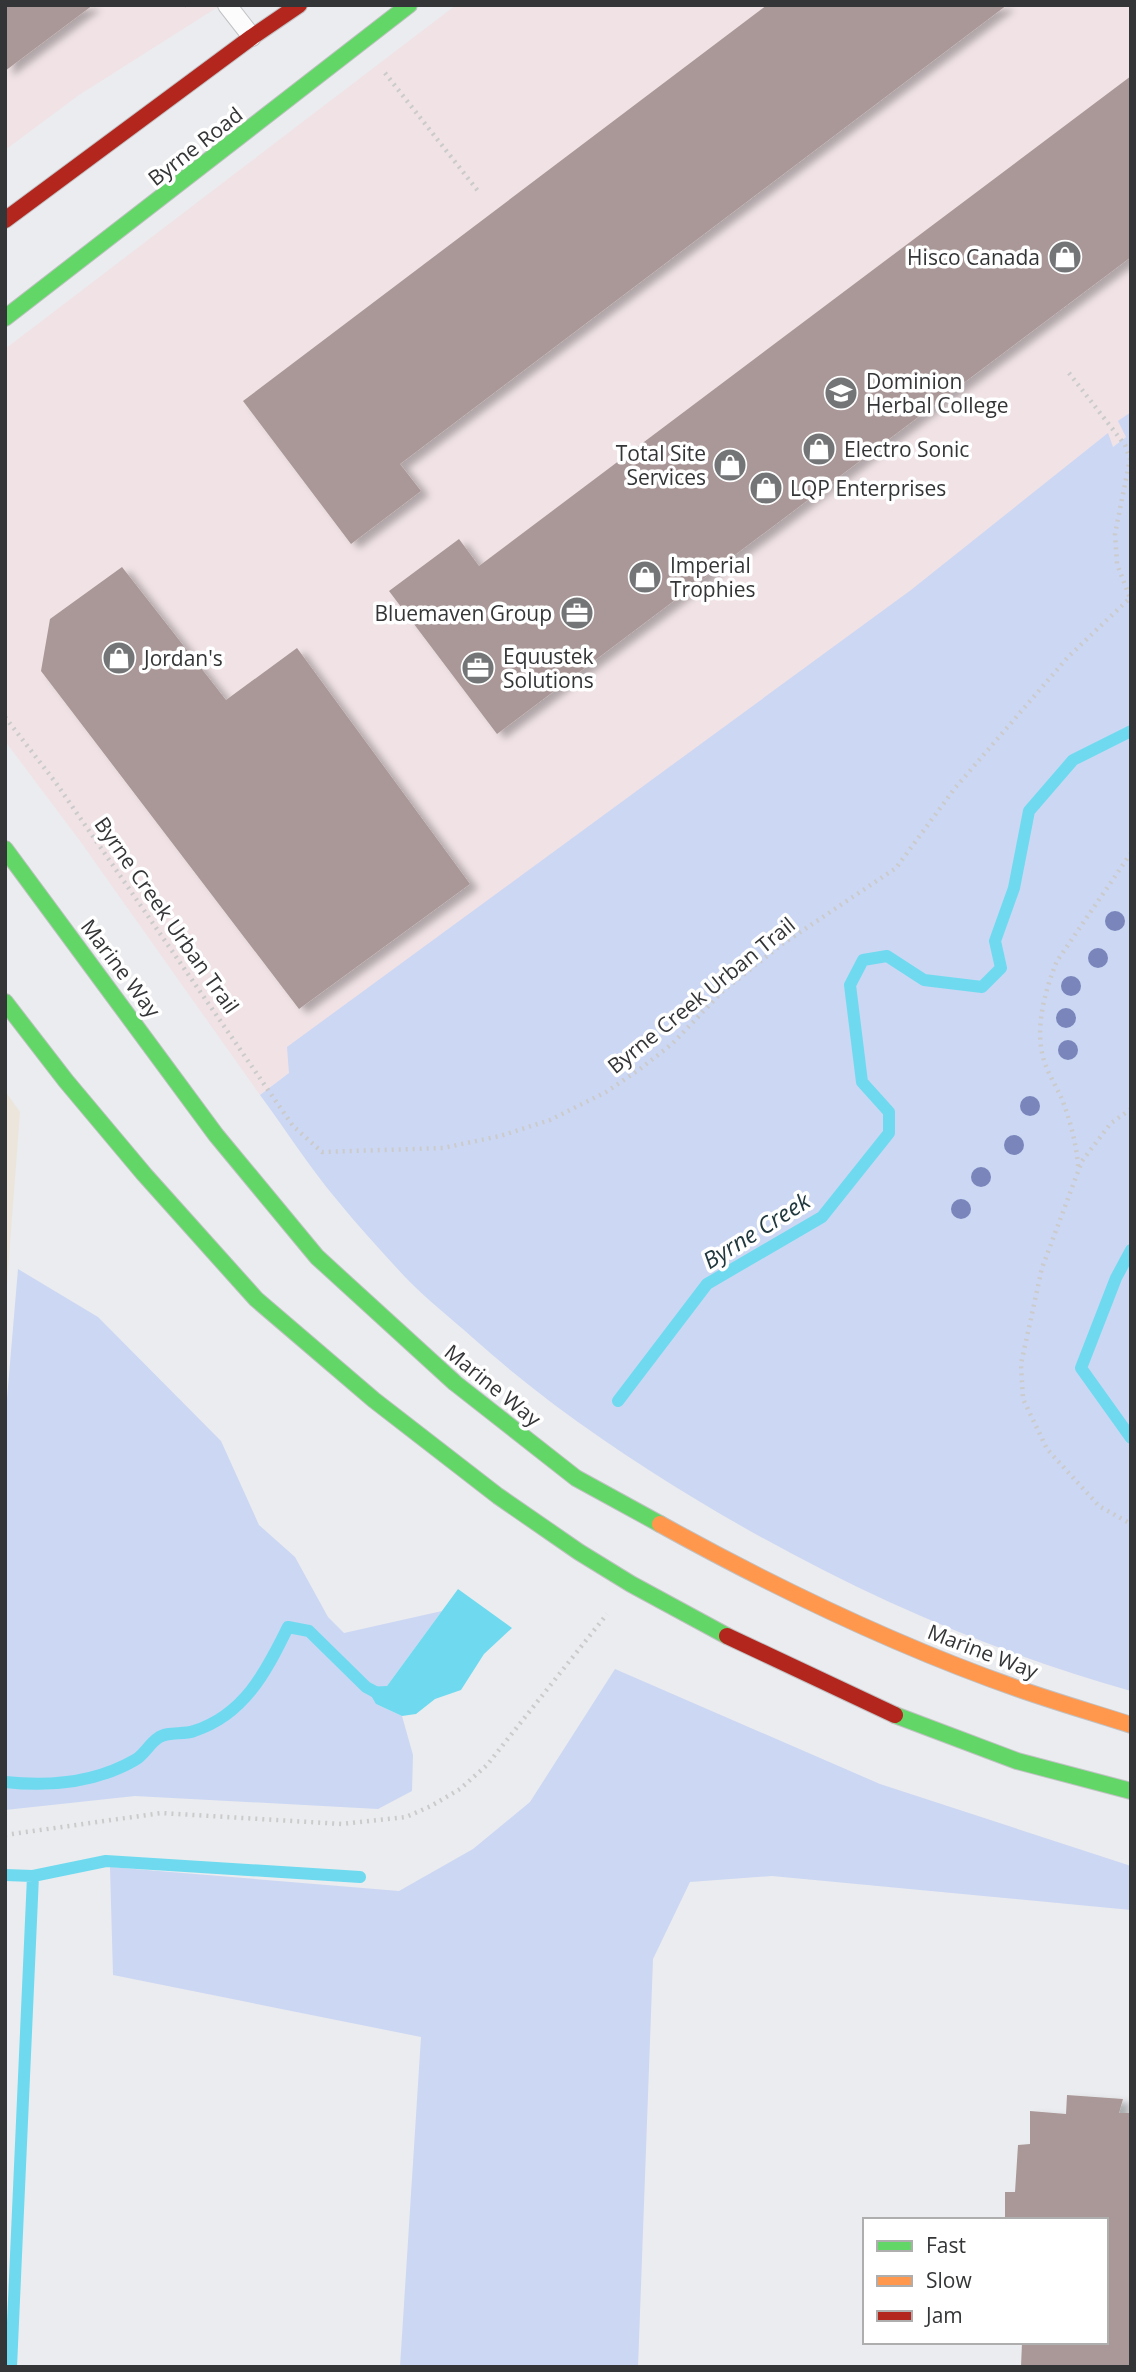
<svg xmlns="http://www.w3.org/2000/svg" width="1136" height="2372" viewBox="0 0 1136 2372" font-family="'Open Sans',sans-serif">
<style>
.commercial{fill:#f0e2e5}
.industrial{fill:#ece5dc}
.green{fill:#ccd7f3}
.water{fill:#6fdaef}
.lines{fill:none;stroke-linecap:round;stroke-linejoin:round}
.stream{stroke:#6fdaef;stroke-width:12}
.building{fill:#aa9898;filter:url(#shadow)}
.lane-casing{stroke:#c1c2c4;stroke-width:20}
.fast-casing{stroke:#c1c2c4;stroke-width:18}
.slow-casing{stroke:#c1c2c4;stroke-width:18}
.jam-casing{stroke:#c1c2c4;stroke-width:18}
.path{stroke:#cbcbcb;stroke-width:4.5;stroke-dasharray:2 5;stroke-linecap:butt}
.lane{stroke:#fcfcfd;stroke-width:18}
.fast{stroke:#63d668;stroke-width:16}
.slow{stroke:#ff974d;stroke-width:16}
.jam{stroke:#b3261e;stroke-width:16}
.tree{fill:#7a86bb}
.labels{text-anchor:middle;dominant-baseline:central;stroke-width:7;stroke-linejoin:round;paint-order:stroke}
.street-label{font-size:21px;fill:#343537;stroke:#fff}
.poi-label{font-size:21px;fill:#343537;stroke:#fff;text-anchor:start}
.water-label{font-size:23px;font-style:italic;fill:#21393e;stroke:#fff}
</style>
<defs>
<filter id="shadow"><feDropShadow dx="8" dy="4.5" stdDeviation="3.5" flood-color="#0004"/></filter>
</defs>
<rect width="100%" height="100%" fill="#ebecef"/>
<path class="commercial" d="M 5,5 L 221,5 L 79,95 L 5,150 Z
M 456,5 L 1131,5 L 1131,433 L 260,1095 L 80,841 L 5,741 L 5,349 Z"/>
<path class="industrial" d="M 5,1091 L 20,1112 L 5,1310 Z"/>
<path class="green" d="M 1131,412 L 1131,1691 C 977,1648 833,1582 697,1500 C 618,1452 542,1400 473,1338 C 451,1318 426,1299 405,1277 C 382,1252 358,1226 337,1200 C 309,1167 286,1130 260,1095 L 289,1073 L 287,1047 L 911,590 L 1108,433 L 1113,447 L 1126,437 L 1118,421 Z
M 18,1269 L 98,1317 L 221,1441 L 259,1525 L 295,1557 L 328,1617 L 344,1633 L 442,1611 L 387,1686 L 376,1704 L 402,1716 L 413,1755 L 412,1791 L 378,1809 L 135,1796 L 5,1810 L 5,1422 Z
M 615,1669 L 880,1784 L 1131,1866 L 1131,1910 L 772,1876 L 690,1882 L 653,1959 L 638,2367 L 400,2367 L 421,2037 L 113,1975 L 110,1867 L 399,1891 L 473,1849 L 530,1802 Z"/>
<path class="water" d="M 458,1589 L 512,1628 L 484,1654 L 461,1690 L 435,1699 L 416,1714 L 402,1716 L 376,1704 L 366,1687 L 387,1686 Z"/>
<g class="lines">
<path class="stream" d="M 1131,1250 L 1116,1278 L 1081,1368 L 1131,1438
M 618,1401 L 707,1284 L 822,1217 L 889,1133 L 889,1112 L 862,1082 L 850,985 L 863,960 L 887,956 L 924,980 L 982,987 L 1001,968 L 995,941 L 1014,888 L 1029,811 L 1073,760 L 1131,731
M 5,1782 C 50,1787 95,1783 135,1760 C 144,1755 149,1744 158,1738 C 167,1731 183,1735 194,1731 C 244,1715 266,1672 288,1627 L 309,1631 L 366,1687 L 379,1694
M 5,1875 L 33,1876 L 106,1861 L 360,1877
M 11,2367 L 33,1876"/>
</g>
<path class="building" d="M 5,5 L 93,5 L 5,71 Z
M 767,5 L 1007,5 L 400,464 L 421,491 L 351,544 L 243,401 Z
M 1131,76 L 1131,257 L 497,734 L 389,591 L 459,539 L 479,566 Z
M 122,567 L 226,700 L 297,648 L 470,884 L 299,1009 L 41,671 L 50,619 Z
M 1067,2095 L 1123,2099 L 1119,2113 L 1131,2113 L 1131,2367 L 1021,2367 L 1022,2342 L 1106,2342 L 1106,2220 L 1005,2220 L 1005,2192 L 1015,2192 L 1018,2145 L 1030,2144 L 1030,2111 L 1066,2114 Z"/>
<g class="lines">
<defs>
<path id="lane" d="M 227,5 L 252,37"/>
<path id="fast" d="M 5,318 L 409,5
M 5,849 L 216,1135 L 317,1257 L 455,1383 L 576,1478 L 660,1524
M 5,1002 L 66,1081 L 144,1174 L 256,1299 L 374,1400 L 498,1496 L 579,1552 L 631,1584 L 727,1636
M 895,1715 L 1017,1761 L 1131,1791"/>
<path id="slow" d="M 660,1524 C 774,1587 896,1646 1019,1689 C 1056,1702 1094,1713 1131,1725"/>
<path id="jam" d="M 5,220 L 252,37 L 299,5
M 727,1636 L 895,1715"/>
</defs>
<use href="#lane" class="lane-casing"/>
<use href="#fast" class="fast-casing"/>
<use href="#slow" class="slow-casing"/>
<use href="#jam" class="jam-casing"/>
<path class="path" d="M 186,5 L 187,6
M 385,73 L 478,191
M 1069,373 L 1125,445 L 1130,459 L 1115,534 L 1117,564 L 1130,598
M 5,717 L 56,783 L 293,1126 L 322,1152 L 443,1148 L 500,1136 L 550,1120 L 606,1092 L 640,1069 L 672,1044 L 723,991 L 781,945 L 896,868 L 955,788 L 1068,657 L 1131,597
M 1131,1109 L 1111,1123 L 1082,1161 L 1042,1268 L 1021,1364 L 1023,1399 L 1047,1449 L 1099,1506 L 1131,1524
M 1078,1166 C 1077,1146 1069,1116 1061,1097 C 1055,1084 1047,1072 1043,1057 C 1035,1027 1045,990 1057,961 L 1131,853
M 5,1835 L 161,1813 L 342,1824 L 406,1817 L 431,1806 L 460,1789 L 487,1765 L 607,1614"/>
<use href="#lane" class="lane"/>
<use href="#fast" class="fast"/>
<use href="#slow" class="slow"/>
<use href="#jam" class="jam"/>
</g>
<g class="tree">
<circle cx="1115" cy="921" r="10"/>
<circle cx="1098" cy="958" r="10"/>
<circle cx="1071" cy="986" r="10"/>
<circle cx="1066" cy="1018" r="10"/>
<circle cx="1068" cy="1050" r="10"/>
<circle cx="1030" cy="1106" r="10"/>
<circle cx="1014" cy="1145" r="10"/>
<circle cx="981" cy="1177" r="10"/>
<circle cx="961" cy="1209" r="10"/>
</g>
<defs>
<symbol id="shop-disc" viewBox="-11 -11 22 22"><circle r="9.5" fill="#747577" stroke="#fff"/><path d="M-5-2.5h2.3a2.7 3.5 0 0 1 5.4 0H5L5.5 6h-11ZM-1.5-2.5h3a1.5 2.3 0 0 0-3 0Z" fill="#fff"/></symbol>
<symbol id="university-disc" viewBox="-11 -11 22 22"><circle r="9.5" fill="#747577" stroke="#fff"/><path d="M0-5L7-2L0 1L-7-2ZM-4 1L0 2.5L4 1V4Q0 6-4 4Z" fill="#fff"/></symbol>
<symbol id="office-disc" viewBox="-11 -11 22 22"><circle r="9.5" fill="#747577" stroke="#fff"/><path d="M-6-3h4V-5.5h4V-3h4V5H-6ZM-1-4.5V-3h2v-1.5ZM-6 0V1H6V0Z" fill="#fff"/></symbol>
</defs>
<g fill-rule="evenodd">
<use href="#shop-disc" x="1046" y="238" width="38" height="38"/>
<use href="#university-disc" x="822" y="374" width="38" height="38"/>
<use href="#shop-disc" x="800" y="430" width="38" height="38"/>
<use href="#shop-disc" x="711" y="446" width="38" height="38"/>
<use href="#shop-disc" x="747" y="469" width="38" height="38"/>
<use href="#shop-disc" x="626" y="558" width="38" height="38"/>
<use href="#office-disc" x="558" y="594" width="38" height="38"/>
<use href="#shop-disc" x="100" y="639" width="38" height="38"/>
<use href="#office-disc" x="459" y="649" width="38" height="38"/>
</g>
<g class="labels">
<g class="street-label">
<text transform="translate(195 146) rotate(-38)">Byrne Road</text>
<text transform="translate(167 915) rotate(55)">Byrne Creek Urban Trail</text>
<text transform="translate(121 968) rotate(53)">Marine Way</text>
<text transform="translate(701 995) rotate(-39)">Byrne Creek Urban Trail</text>
<text transform="translate(493 1385) rotate(39)">Marine Way</text>
<text transform="translate(983 1651) rotate(21)">Marine Way</text>
</g>
<g class="poi-label">
<text x="1040" y="257" text-anchor="end">Hisco Canada</text>
<text x="866" y="381">Dominion<tspan x="866" dy="24">Herbal College</tspan></text>
<text x="844" y="449">Electro Sonic</text>
<text x="706" y="453" text-anchor="end">Total Site<tspan x="706" dy="24">Services</tspan></text>
<text x="790" y="488">LQP Enterprises</text>
<text x="670" y="565">Imperial<tspan x="670" dy="24">Trophies</tspan></text>
<text x="552" y="613" text-anchor="end">Bluemaven Group</text>
<text x="503" y="656">Equustek<tspan x="503" dy="24">Solutions</tspan></text>
<text x="144" y="658">Jordan's</text>
</g>
<g class="water-label">
<text transform="translate(756 1230) rotate(-32)">Byrne Creek</text>
</g>
</g>
<rect width="1136" height="2372" fill="none" stroke="#343537" stroke-width="14"/>
<rect x="863" y="2218" width="245" height="126" fill="#ffffff" stroke="#aeaeaf" stroke-width="2"/>
<rect x="877" y="2241" width="35" height="10" fill="#63d668" stroke="#aeaeaf" stroke-width="2"/>
<text x="926" y="2253" font-size="21" fill="#343537">Fast</text>
<rect x="877" y="2276" width="35" height="10" fill="#ff974d" stroke="#aeaeaf" stroke-width="2"/>
<text x="926" y="2288" font-size="21" fill="#343537">Slow</text>
<rect x="877" y="2311" width="35" height="10" fill="#b3261e" stroke="#aeaeaf" stroke-width="2"/>
<text x="926" y="2323" font-size="21" fill="#343537">Jam</text>
</svg>
